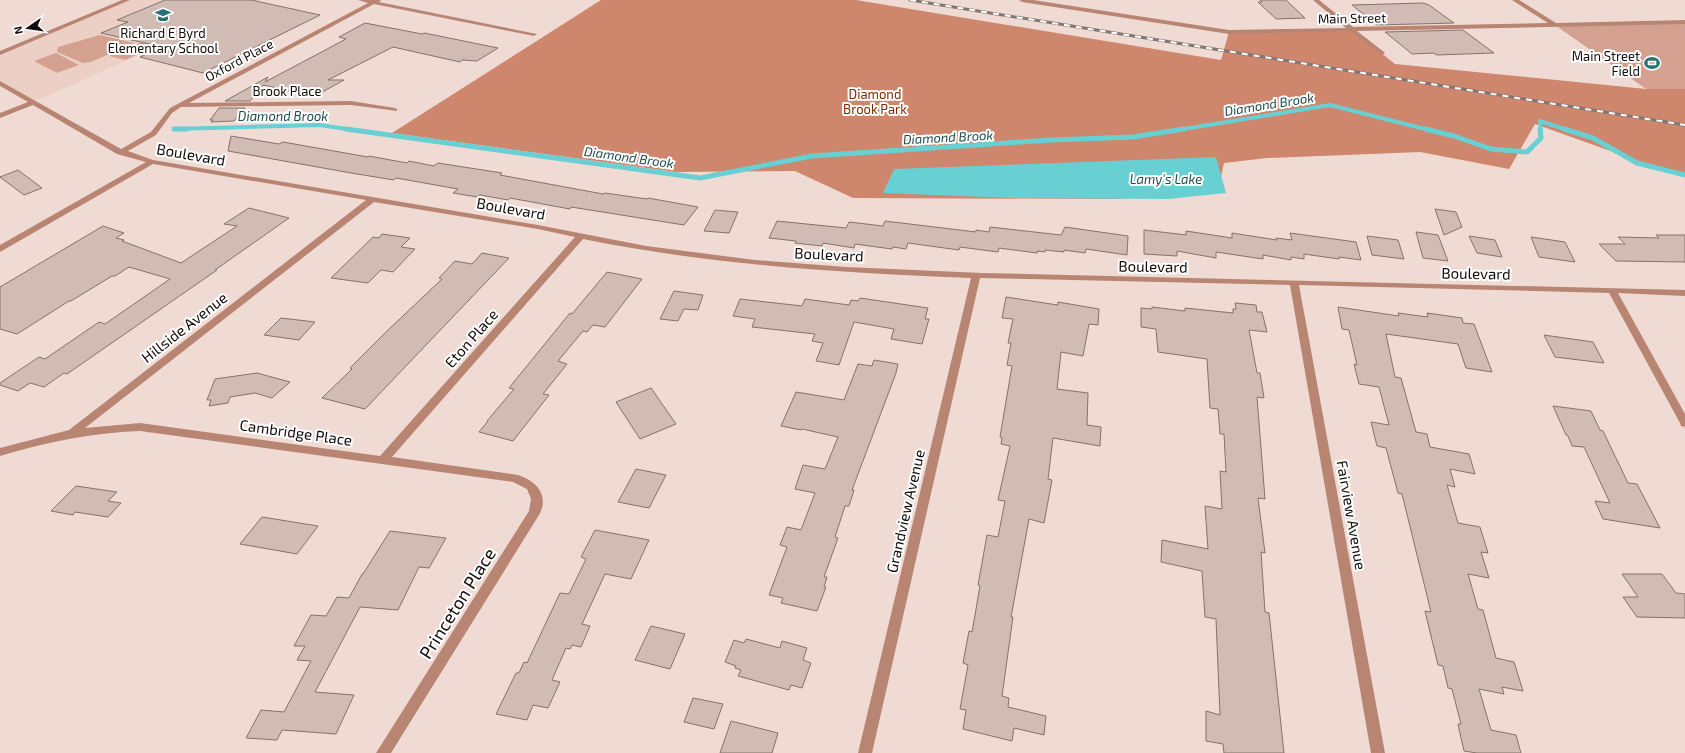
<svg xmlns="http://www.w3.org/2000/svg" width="1685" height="753" viewBox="0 0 1685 753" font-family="'Exo 2',sans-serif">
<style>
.built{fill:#eccfc5}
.green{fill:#d4a190}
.forest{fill:#ce866d}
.water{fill:#68cfd2}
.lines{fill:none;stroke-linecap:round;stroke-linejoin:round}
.stream-far1{stroke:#68cfd2;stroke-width:4}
.stream{stroke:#68cfd2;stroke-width:5}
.building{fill:#d0bcb5;stroke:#84726b}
.minor{fill:#b98573;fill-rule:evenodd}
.rail-casing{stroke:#847671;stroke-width:3}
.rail{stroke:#fff;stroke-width:2;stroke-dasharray:6;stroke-linecap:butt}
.labels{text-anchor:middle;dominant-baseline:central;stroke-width:4;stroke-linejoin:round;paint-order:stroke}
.far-street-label{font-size:13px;fill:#110b09;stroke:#fff}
.far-poi-label{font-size:13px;fill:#110b09;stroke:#fff}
.far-park-label{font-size:13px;fill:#802b04;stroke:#fff}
.far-water-label{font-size:13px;font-style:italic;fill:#1e4c4e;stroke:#fff}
.street-label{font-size:15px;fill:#110b09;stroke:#fff}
.near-street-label{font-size:18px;fill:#110b09;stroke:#fff}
</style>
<rect width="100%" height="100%" fill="#f0dbd4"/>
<path class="built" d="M 127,0 L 261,0 L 34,102 L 0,83 L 0,53 Z"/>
<path class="green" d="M 1685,22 L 1685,89 L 1646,89 L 1555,25 Z
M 100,35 L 135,43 L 91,62 L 83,63 L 57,52 L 58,47 Z
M 146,40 L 161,44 L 125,60 L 109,56 Z
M 56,53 L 79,65 L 57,73 L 34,61 Z"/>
<path class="forest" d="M 601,0 L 856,0 L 1221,60 L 1229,32 L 1351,29 L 1395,64 L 1646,89 L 1685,89 L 1685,173 L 1661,169 L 1535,124 L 1509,169 L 1420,152 L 1267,158 L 1224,163 L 1218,191 L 1116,199 L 853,198 L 795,171 L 676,172 L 392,133 Z"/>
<path class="water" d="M 1216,157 L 1226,193 L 1168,199 L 1012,198 L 883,193 L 894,169 Z"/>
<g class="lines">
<path class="stream-far1" d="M 174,129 L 320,125 L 353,130
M 1178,130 L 1330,105 L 1429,130
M 1541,130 L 1540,121 L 1567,130"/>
<path class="stream" d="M 174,129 L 187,129
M 346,129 L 700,178 L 812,156 L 1051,140 L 1133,137 L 1184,129
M 1425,129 L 1454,136 L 1491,149 L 1527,152 L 1541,138 L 1540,129
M 1564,129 L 1593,138 L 1637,163 L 1685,175"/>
</g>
<path class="building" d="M 165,0 L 251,0 L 320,15 L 203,73 L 140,57 L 162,47 L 101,33 L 128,22 L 117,20 Z
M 1260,0 L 1286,0 L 1305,18 L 1276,19 L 1258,2 L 1262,2 Z
M 1423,3 L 1429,5 L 1454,23 L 1377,25 L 1352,5 Z
M 365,23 L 422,34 L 424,33 L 444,37 L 498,48 L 477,61 L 462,60 L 460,62 L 393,47 L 328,80 L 344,80 L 315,96 L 263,85 L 250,101 L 225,101 L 268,77 L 265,82 L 346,39 L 339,37 Z
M 1463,30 L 1494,53 L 1437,55 L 1433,53 L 1412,54 L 1385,32 Z
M 219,108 L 245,108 L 234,121 L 211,122 L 213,120 L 210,120 Z
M 231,136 L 279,144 L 283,142 L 368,157 L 369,156 L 407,163 L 409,161 L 434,166 L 438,163 L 502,173 L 500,175 L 603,194 L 605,193 L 647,199 L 648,198 L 698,207 L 684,225 L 571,207 L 570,209 L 510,198 L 508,200 L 480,195 L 477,197 L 453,193 L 458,189 L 396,178 L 394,180 L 351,173 L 228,151 Z
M 18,170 L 42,188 L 24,195 L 0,177 Z
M 249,208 L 289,218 L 215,270 L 217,270 L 67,374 L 64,373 L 44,387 L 30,383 L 18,391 L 0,385 L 0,383 L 39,357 L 45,359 L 99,322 L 105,324 L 170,279 L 129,267 L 115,276 L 112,276 L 71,301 L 69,301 L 17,334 L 0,329 L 0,287 L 103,226 L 124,233 L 116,238 L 124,240 L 122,241 L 181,263 L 237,226 L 224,224 Z
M 1435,209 L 1456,212 L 1462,227 L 1444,235 Z
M 715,210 L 738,212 L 729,233 L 704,231 Z
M 777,221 L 846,228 L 849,222 L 883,226 L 885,221 L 976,232 L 976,230 L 989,232 L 990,227 L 1061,235 L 1065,227 L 1128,236 L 1127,255 L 1086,249 L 1085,253 L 1064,250 L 1064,252 L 1045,250 L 1045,252 L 1037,251 L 1037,253 L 999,248 L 998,252 L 960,247 L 959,250 L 908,243 L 906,249 L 893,247 L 892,249 L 855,244 L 854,248 L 823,243 L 822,246 L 795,243 L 796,241 L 769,238 Z
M 1144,230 L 1186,235 L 1186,231 L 1232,238 L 1232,233 L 1277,240 L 1276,238 L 1292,240 L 1290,233 L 1356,242 L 1361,260 L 1339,257 L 1339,259 L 1304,254 L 1304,259 L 1291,257 L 1291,260 L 1263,255 L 1263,259 L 1216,252 L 1216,258 L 1177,251 L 1177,256 L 1144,254 Z
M 1416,232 L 1438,235 L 1448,261 L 1423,258 Z
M 382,234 L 410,238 L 401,247 L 415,249 L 393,272 L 381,270 L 368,283 L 331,278 L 373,237 L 379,238 Z
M 1656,235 L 1685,235 L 1685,262 L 1616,261 L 1599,244 L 1625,244 L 1618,237 L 1659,238 Z
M 1367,236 L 1398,240 L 1404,259 L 1372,255 Z
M 1469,236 L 1495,240 L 1502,257 L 1477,253 Z
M 1531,237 L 1565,242 L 1575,262 L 1539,257 Z
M 482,253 L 509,258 L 365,409 L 322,398 L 352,369 L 350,368 L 386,332 L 442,279 L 439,278 L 455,261 L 472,264 Z
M 607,272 L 642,279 L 605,327 L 593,325 L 587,332 L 583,331 L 558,361 L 567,364 L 543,394 L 549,395 L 513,441 L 479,432 L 488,421 L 487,421 L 514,389 L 509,388 L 570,313 L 572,314 Z
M 674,291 L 703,295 L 698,310 L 684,309 L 678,321 L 660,319 Z
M 1006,297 L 1051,304 L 1058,305 L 1058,302 L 1099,309 L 1098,325 L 1089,324 L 1083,356 L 1061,352 L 1057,389 L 1088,393 L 1087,425 L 1101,427 L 1100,446 L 1053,438 L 1048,479 L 1052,480 L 1044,523 L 1029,519 L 1011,617 L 1013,617 L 1002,696 L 1009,698 L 1008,707 L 1046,716 L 1044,735 L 1014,728 L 1012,741 L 963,729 L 966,710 L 960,709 L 968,665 L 963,663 L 969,631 L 972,632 L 980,586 L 978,585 L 987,535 L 998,537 L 1005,501 L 998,500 L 1010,446 L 1001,444 L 1002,438 L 1000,437 L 1012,366 L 1007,365 L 1011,343 L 1008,343 L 1013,319 L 1002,318 Z
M 860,298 L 928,308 L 925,319 L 929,319 L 922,344 L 891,339 L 894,329 L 854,322 L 839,365 L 816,361 L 823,343 L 812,341 L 815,334 L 752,327 L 755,319 L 733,316 L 740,299 L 802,306 L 805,299 L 849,305 L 851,300 L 858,301 Z
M 1235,303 L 1256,305 L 1257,312 L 1262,312 L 1267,332 L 1249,330 L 1257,373 L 1260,373 L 1264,398 L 1257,397 L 1265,499 L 1258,498 L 1265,553 L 1261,552 L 1265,612 L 1269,613 L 1284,753 L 1224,753 L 1223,744 L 1206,741 L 1206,711 L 1220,715 L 1216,619 L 1205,617 L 1202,571 L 1161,562 L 1162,540 L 1208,549 L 1205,506 L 1222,509 L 1220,471 L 1226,472 L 1224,434 L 1220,434 L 1218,409 L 1210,408 L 1207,359 L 1158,352 L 1156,329 L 1141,327 L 1141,308 L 1152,309 L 1152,307 L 1185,311 L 1185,308 L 1233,313 L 1233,309 L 1236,309 Z
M 1338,307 L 1399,316 L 1398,313 L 1428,317 L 1427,313 L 1462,318 L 1463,323 L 1474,324 L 1492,372 L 1466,368 L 1458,344 L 1386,334 L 1395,377 L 1401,378 L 1416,432 L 1427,434 L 1430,447 L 1469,454 L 1475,474 L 1450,469 L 1455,487 L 1447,485 L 1458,523 L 1480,527 L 1488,553 L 1481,552 L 1489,578 L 1468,574 L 1478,609 L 1483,610 L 1496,658 L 1514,662 L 1523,691 L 1502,687 L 1504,694 L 1479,689 L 1491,730 L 1516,735 L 1521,753 L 1477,753 L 1464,751 L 1459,729 L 1458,724 L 1461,724 L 1452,689 L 1448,688 L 1443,666 L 1438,665 L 1425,611 L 1431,612 L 1402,494 L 1398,493 L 1386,448 L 1377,446 L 1371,422 L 1389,425 L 1379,387 L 1359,384 L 1354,364 L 1357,365 L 1349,330 L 1342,329 Z
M 281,318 L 315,322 L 299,340 L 264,335 Z
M 1544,335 L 1593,342 L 1604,363 L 1555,357 Z
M 874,360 L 898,364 L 896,373 L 852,490 L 854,490 L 849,506 L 845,506 L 835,537 L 838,538 L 824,577 L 827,577 L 824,587 L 826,587 L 817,611 L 781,603 L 783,598 L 769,595 L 787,547 L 780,545 L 787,527 L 801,530 L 815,493 L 795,489 L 803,465 L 825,469 L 838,437 L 802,429 L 801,430 L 781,426 L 796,392 L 844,400 L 858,364 L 872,366 Z
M 257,373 L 290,382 L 272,398 L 255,393 L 230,397 L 228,403 L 209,406 L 211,400 L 207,400 L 215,379 Z
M 651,388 L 676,424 L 640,439 L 616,402 Z
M 1553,406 L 1591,411 L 1600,430 L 1603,431 L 1628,483 L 1637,484 L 1660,528 L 1603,519 L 1595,501 L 1610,503 L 1584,447 L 1572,446 L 1568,436 L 1566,435 Z
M 636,469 L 666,475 L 649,508 L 618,502 Z
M 76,486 L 117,492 L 108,501 L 121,503 L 108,517 L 75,512 L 73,515 L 51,511 Z
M 262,517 L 318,526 L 297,554 L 240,544 Z
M 595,530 L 649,540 L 631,579 L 605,574 L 582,624 L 590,626 L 581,647 L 572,645 L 570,649 L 566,648 L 552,680 L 560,682 L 548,708 L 533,705 L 527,720 L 496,714 L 516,673 L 519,673 L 524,662 L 527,663 L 560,593 L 569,594 L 586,559 L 581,557 Z
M 390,531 L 446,538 L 429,568 L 419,567 L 398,610 L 360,607 L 315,692 L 354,695 L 336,734 L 282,730 L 277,740 L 246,738 L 261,710 L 284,712 L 311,661 L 297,660 L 305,646 L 294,646 L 311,615 L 326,616 L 337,597 L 349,598 L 362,574 L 363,574 Z
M 1622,574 L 1662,574 L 1676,593 L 1685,594 L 1685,618 L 1637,617 L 1623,597 L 1638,597 Z
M 651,626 L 685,634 L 670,669 L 635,660 Z
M 746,639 L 780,648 L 782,641 L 807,648 L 803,660 L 811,663 L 802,688 L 791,685 L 789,690 L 738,676 L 741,670 L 735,668 L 736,666 L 725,662 L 734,640 L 744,643 Z
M 693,698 L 723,704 L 714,729 L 684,722 Z
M 731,721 L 778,733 L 772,753 L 720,753 Z"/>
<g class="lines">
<path class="minor" d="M 122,0 L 130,0 L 0,55 L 0,51 Z
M 358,0 L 381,0 L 379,2 L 537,34 L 534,36 L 374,4 L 189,103 L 351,101 L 395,108 L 397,109 L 397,111 L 351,105 L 181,107 L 172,113 L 156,135 L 128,151 L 153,160 L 538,225 L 646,246 L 755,260 L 846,267 L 982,273 L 1685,290 L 1685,296 L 1618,293 L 1685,414 L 1685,427 L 1681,426 L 1680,423 L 1609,293 L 1299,285 L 1385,753 L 1371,753 L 1290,285 L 980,278 L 872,753 L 858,753 L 971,278 C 841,273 711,265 583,239 L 392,457 L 518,475 C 536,481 550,495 539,515 L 391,753 L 376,753 L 529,511 L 531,499 L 527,489 L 513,482 L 140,431 C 92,433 46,442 0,456 L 0,448 L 69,430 L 366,200 L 153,164 L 0,252 L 0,245 L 146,162 L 117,154 L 33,105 L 0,118 L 0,113 L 28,102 L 0,86 L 0,81 L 121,149 L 151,132 L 170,108 L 368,3 ZM 374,202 L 538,229 L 575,237 L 380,456 L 140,423 L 85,428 Z
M 1019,0 L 1033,0 L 1229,30 L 1346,28 L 1313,0 L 1319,0 L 1353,27 L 1548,23 L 1512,0 L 1519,0 L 1556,23 L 1685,20 L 1685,24 L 1357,31 L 1384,52 L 1385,53 L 1382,55 L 1350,31 L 1229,34 L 1022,2 Z"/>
<defs>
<path id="rail" d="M 910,0 L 1685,125"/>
</defs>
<use href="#rail" class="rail-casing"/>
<use href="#rail" class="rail"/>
</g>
<defs>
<symbol id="school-bare" viewBox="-9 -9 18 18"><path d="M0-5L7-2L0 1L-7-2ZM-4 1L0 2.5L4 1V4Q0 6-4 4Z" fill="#277275" stroke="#fff" stroke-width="2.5" paint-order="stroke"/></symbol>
<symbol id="stadium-bare" viewBox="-9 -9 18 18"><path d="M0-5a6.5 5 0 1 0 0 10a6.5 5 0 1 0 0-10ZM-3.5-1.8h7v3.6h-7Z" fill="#277275" stroke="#fff" stroke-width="2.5" paint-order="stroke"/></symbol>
</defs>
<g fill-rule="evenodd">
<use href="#school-bare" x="152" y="4" width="22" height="22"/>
<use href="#stadium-bare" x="1641" y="52" width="22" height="22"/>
</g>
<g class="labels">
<g class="far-street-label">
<text transform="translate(1352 18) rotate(-1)">Main Street</text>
<text transform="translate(239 60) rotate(-28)">Oxford Place</text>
<text x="287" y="91">Brook Place</text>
</g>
<g class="far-poi-label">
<text x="163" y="33">Richard E Byrd<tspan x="163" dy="15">Elementary School</tspan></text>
<text x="1640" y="56" text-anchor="end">Main Street<tspan x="1640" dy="15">Field</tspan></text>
</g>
<g class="far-park-label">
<text x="875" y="94">Diamond<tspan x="875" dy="15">Brook Park</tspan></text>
</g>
<g class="far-water-label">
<text transform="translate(1269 104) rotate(-9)">Diamond Brook</text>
<text x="283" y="116">Diamond Brook</text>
<text transform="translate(948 137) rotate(-3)">Diamond Brook</text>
<text transform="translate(629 157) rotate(8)">Diamond Brook</text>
<text x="1166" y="179">Lamy's Lake</text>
</g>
<g class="street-label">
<text transform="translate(191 154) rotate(10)">Boulevard</text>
<text transform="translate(511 208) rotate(10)">Boulevard</text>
<text transform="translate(829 254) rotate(3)">Boulevard</text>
<text transform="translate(1153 266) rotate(1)">Boulevard</text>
<text transform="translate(1476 273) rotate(1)">Boulevard</text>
<text transform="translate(184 327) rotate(-38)">Hillside Avenue</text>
<text transform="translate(471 338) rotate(-49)">Eton Place</text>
<text transform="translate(296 432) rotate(8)">Cambridge Place</text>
<text transform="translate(905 511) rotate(-77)">Grandview Avenue</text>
<text transform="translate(1352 515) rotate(80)">Fairview Avenue</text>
</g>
<g class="near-street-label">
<text transform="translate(457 603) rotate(-58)">Princeton Place</text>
</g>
</g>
<g transform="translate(28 28) rotate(257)" stroke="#ffffff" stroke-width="3" paint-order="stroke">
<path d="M0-3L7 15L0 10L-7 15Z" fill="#110b09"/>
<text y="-6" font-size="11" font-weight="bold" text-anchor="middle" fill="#110b09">N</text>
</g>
</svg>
